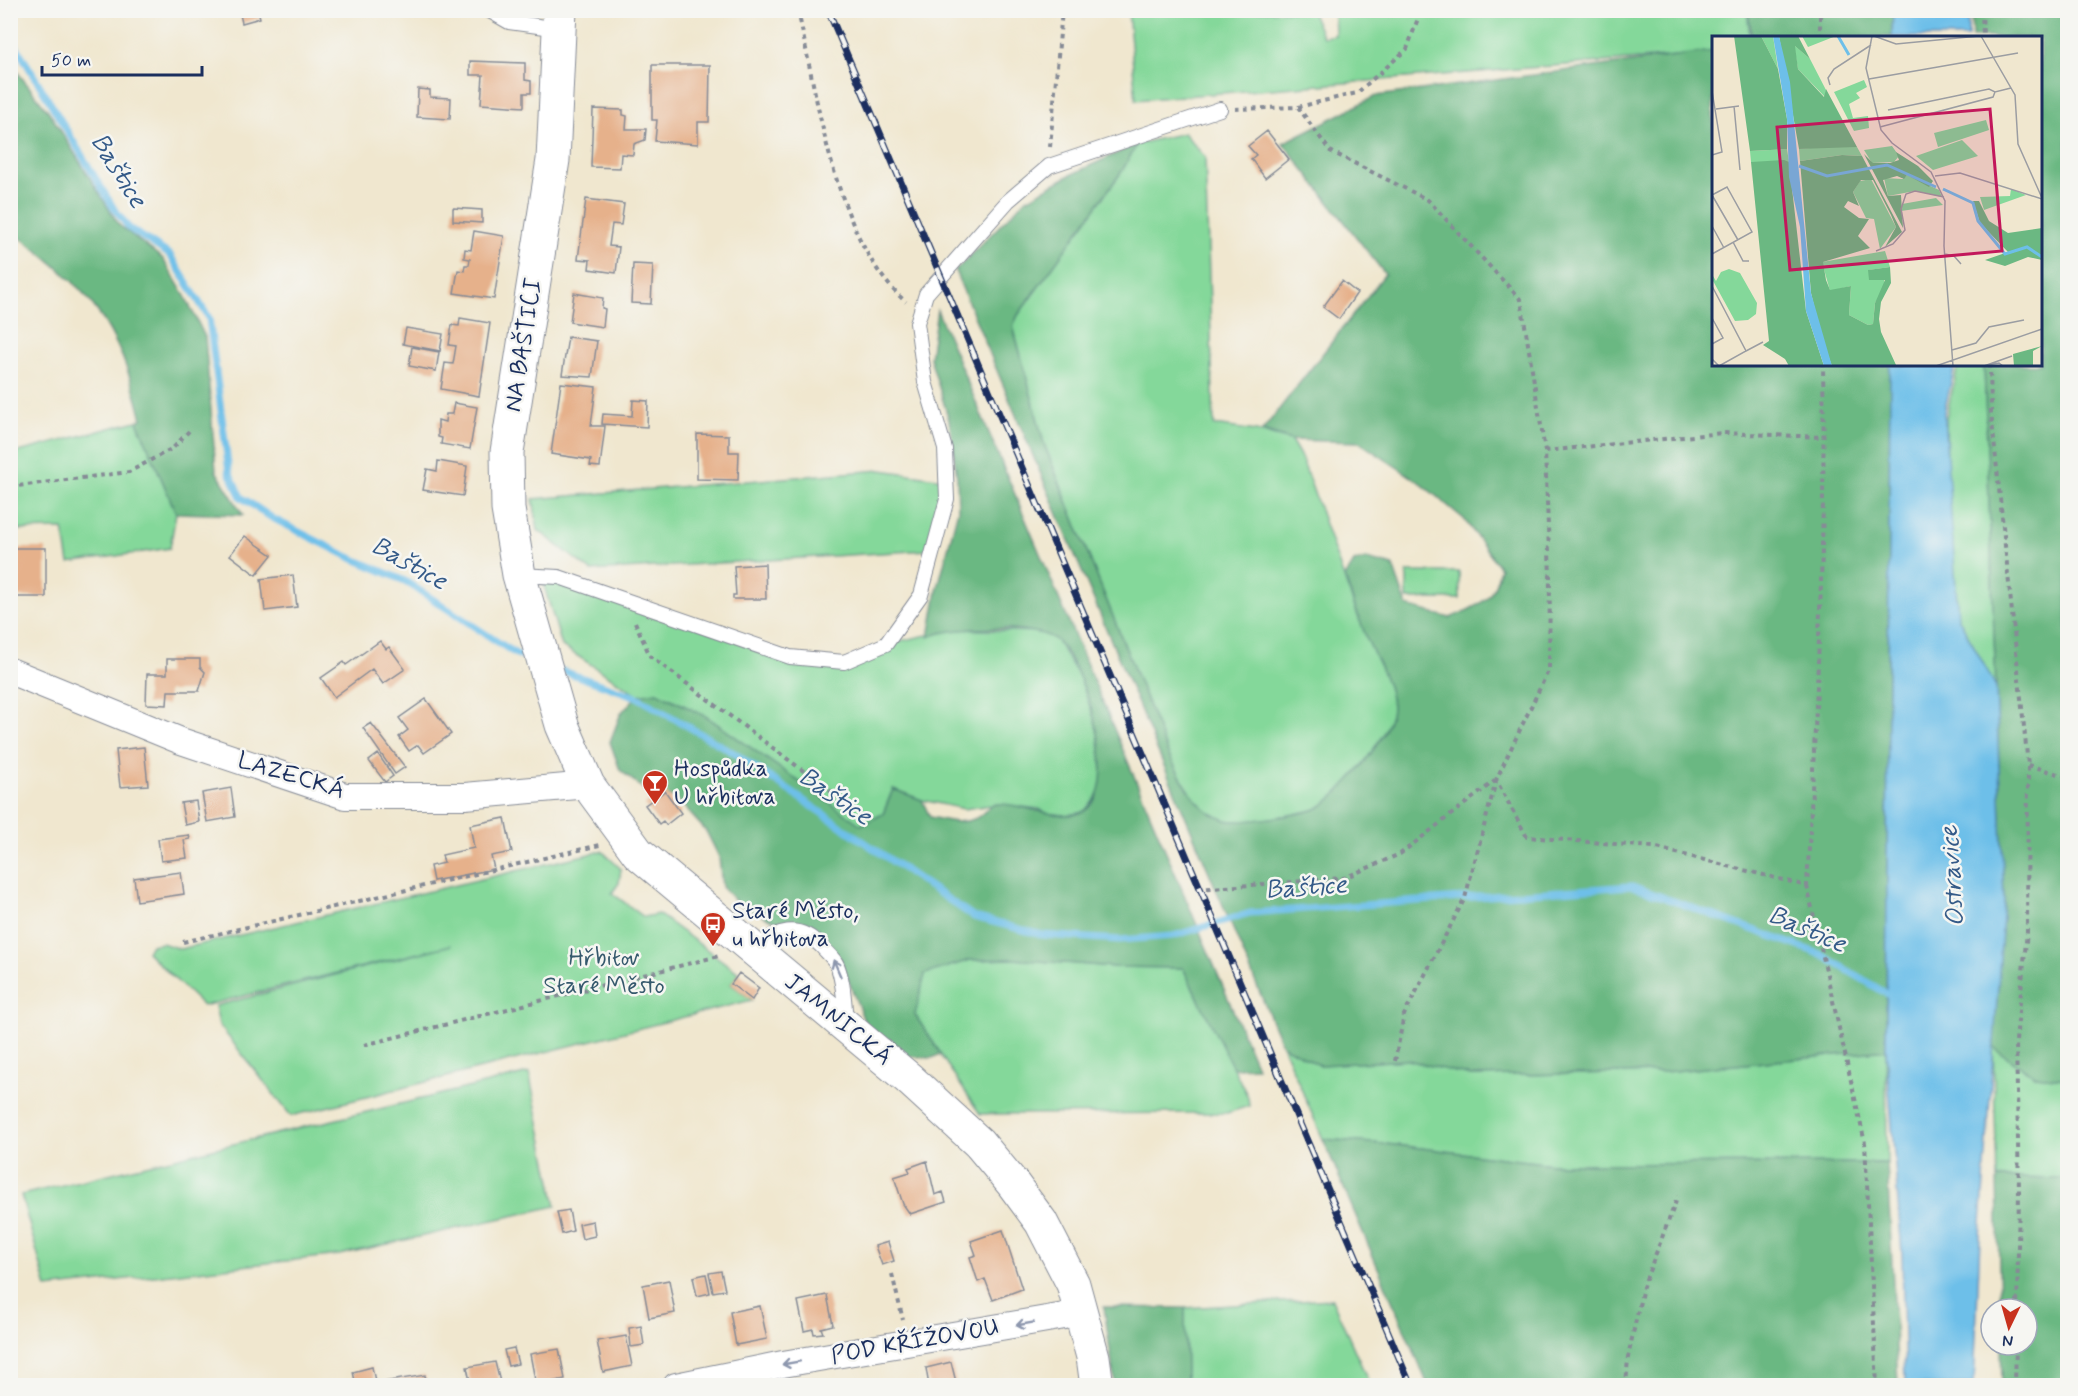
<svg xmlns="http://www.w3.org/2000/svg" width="2078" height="1396" viewBox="0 0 2078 1396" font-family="Mynerve,sans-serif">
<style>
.green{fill:#84d89a;stroke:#50847c;stroke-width:1.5}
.forest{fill:#6bb882;stroke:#437470;stroke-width:1.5}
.water{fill:#6dbfe9;stroke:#4477a4;stroke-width:1.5}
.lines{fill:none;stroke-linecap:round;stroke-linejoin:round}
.stream{stroke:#6dbfe9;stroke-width:7}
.building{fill:#e6b18b}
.service-casing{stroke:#868b96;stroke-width:16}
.minor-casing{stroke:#868b96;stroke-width:28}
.secondary-casing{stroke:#868b96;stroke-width:35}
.path{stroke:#868b96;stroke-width:4;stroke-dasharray:4.5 4.5;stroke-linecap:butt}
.service{stroke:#fff;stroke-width:14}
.minor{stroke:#fff;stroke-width:26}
.secondary{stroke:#fff;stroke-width:33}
.rail-casing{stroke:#1b2f5e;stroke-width:7}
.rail{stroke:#f6f6f2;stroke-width:4.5;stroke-dasharray:14;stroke-linecap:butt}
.oneway{stroke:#8d97ae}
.labels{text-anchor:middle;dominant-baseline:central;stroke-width:5;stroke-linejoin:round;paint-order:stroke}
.street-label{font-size:24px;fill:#1b2f5e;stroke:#f6f6f2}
.poi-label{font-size:24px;fill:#1b2f5e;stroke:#f6f6f2;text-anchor:start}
.park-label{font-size:24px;fill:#35596d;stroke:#f6f6f2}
.water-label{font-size:26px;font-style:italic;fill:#345a88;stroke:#f6f6f2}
.inset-river{fill:none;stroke:#6dbfe9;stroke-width:3}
.inset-road{fill:none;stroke:#9b9da2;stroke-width:1.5}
.view{fill:#c2185b;fill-opacity:0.15;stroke:#c2185b;stroke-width:3}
.inset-edge{fill:none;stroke:#1b2f5e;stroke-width:3}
</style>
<rect width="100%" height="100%" fill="#f6f6f2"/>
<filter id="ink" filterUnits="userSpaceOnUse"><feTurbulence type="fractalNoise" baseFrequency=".0167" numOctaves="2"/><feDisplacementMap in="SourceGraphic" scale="12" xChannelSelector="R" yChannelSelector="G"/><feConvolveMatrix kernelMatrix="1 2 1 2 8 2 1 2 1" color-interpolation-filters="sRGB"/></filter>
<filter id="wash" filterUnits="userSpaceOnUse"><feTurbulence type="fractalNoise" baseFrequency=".008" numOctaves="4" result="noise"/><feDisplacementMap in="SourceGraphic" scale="24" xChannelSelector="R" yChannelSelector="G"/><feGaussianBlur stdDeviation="1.35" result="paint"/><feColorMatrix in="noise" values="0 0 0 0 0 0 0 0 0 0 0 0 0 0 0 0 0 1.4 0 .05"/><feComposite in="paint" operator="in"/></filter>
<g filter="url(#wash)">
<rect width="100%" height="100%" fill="#f0e7cf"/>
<path class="green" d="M 1747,10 L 1750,37 L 1714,38 L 1713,53 L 1136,100 L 1128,11 L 1311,11 L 1323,37 L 1335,35 L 1334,11 Z
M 1184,133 L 1205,157 L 1214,425 L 1256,431 L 1291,440 L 1301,457 C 1324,518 1343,581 1368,641 C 1377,662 1390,682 1392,705 C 1394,732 1343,793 1320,807 C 1308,814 1239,824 1226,820 C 1195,811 1183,780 1168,754 L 1044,444 L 1013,326 L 1018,315 L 1122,171 L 1137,144 Z
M 1958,365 L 1984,365 L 1996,687 L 1958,617 L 1948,528 L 1946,417 Z
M 137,421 L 176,513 L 170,548 L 69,563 L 63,529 L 11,530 L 11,454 Z
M 881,470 L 944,479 L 928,550 L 591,571 L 538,530 L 533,499 Z
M 1407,572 L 1459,572 L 1460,599 L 1407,599 Z
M 541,576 L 790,657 L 844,662 L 886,644 L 955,629 L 1040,632 L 1056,639 L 1080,678 L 1098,729 L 1103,783 L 1099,793 L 1084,812 L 1068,815 L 1048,814 L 1039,809 L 999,804 L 964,809 L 922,800 L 893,789 L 883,814 L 861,825 L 707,717 L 657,692 L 638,695 L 562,646 Z
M 602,851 L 621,869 L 619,883 L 612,893 L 644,917 L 658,914 L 739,973 L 731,984 L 752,1000 L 291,1116 L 219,1025 L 215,1006 L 451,945 L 203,1006 L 147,952 L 151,945 L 162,943 L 180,949 Z
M 1014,959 L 1115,967 L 1183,968 L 1248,1097 L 1249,1106 L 1227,1113 L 980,1114 L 914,1015 L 925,974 L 970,960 Z
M 1282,1045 L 1320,1065 L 1408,1060 L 1471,1076 L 1664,1072 L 1886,1050 L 1887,1163 L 1552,1164 L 1396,1145 L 1323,1139 Z
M 1993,1047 L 2035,1076 L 2067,1079 L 2067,1179 L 1997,1178 Z
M 529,1073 L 556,1206 L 339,1255 L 47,1288 L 21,1195 Z
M 1332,1299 L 1370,1385 L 1186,1385 L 1185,1308 Z"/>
<path class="forest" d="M 1748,11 L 1893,11 L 1892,37 L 1752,37 Z
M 1971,11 L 2067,11 L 2067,1079 L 2035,1076 L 1993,1047 L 2004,902 L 1984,365 L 2040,364 L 2040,38 L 1972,37 Z
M 1713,51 L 1714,364 L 1890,365 L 1886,1050 L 1664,1072 L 1471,1076 L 1408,1060 L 1319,1065 L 1282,1045 L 955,271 L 1025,200 L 1068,176 L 1137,144 L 1122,171 L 1018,315 L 1013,326 L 1044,444 L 1168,754 C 1183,780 1195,811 1226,820 C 1239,824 1308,814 1320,807 C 1343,793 1394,732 1392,705 C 1390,682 1377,662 1368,641 C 1359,620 1352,599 1345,577 L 1354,562 L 1366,559 L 1393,566 L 1407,606 L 1450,618 C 1479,605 1494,602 1500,568 L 1464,519 L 1419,482 L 1359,442 L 1291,440 L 1262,431 L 1385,274 L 1283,143 L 1376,96 Z
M 11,64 L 49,112 L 119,225 L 163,259 L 185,296 L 205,337 L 216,471 L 243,515 L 176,513 L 137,421 L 142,419 C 118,324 90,288 11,231 Z
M 937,310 L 1257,1067 L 1233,1068 L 1183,968 L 1115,967 L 1014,959 L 970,960 L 925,974 L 915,1015 L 941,1054 L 932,1058 L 905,1056 L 866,1026 L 841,961 L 812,933 L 795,925 L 777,922 L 739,905 L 722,887 L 719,857 L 706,831 L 676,798 L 645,790 L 620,770 L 610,742 L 621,713 L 638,695 L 657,692 L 707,717 L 861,825 L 883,814 L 893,789 L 922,800 L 930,817 C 944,820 959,825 974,819 C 985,815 986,804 1000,804 C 1024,804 1064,823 1084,811 C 1126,786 1084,668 1057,641 C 1040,624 950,626 929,637 L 937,591 L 958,510 L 957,478 L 949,420 L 930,358 Z
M 1323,1139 L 1396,1145 L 1552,1164 L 1887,1163 L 1898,1385 L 1428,1385 Z
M 1997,1178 L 2067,1179 L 2067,1385 L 2002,1385 L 2001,1345 L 2027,1345 L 2027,1309 L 2000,1309 Z
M 1104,1307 L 1185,1308 L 1186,1385 L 1115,1385 Z"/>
<path class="water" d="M 1893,11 L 1968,11 L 1968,37 L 1892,37 Z
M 1890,365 L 1955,365 L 1944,413 L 1958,617 L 1996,687 L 2004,902 L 1980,1237 L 1974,1385 L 1905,1385 L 1902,1254 L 1886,1050 Z"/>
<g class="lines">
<path class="stream" d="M 10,36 L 113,207 L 129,228 L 170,255 L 209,318 L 229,472 L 241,497 L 272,518 L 349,557 L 405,581 L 516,654 L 533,660
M 557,669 L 637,697 L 734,753 L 974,917 L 1042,935 L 1120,940 L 1173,936 L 1250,913 L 1632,886 L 1820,954 L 1894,998"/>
</g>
<g id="blocks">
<path class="building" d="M 239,10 L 258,10 L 260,18 L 242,23 Z
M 470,61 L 525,63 L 525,80 L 531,81 L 531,93 L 524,93 L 524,107 L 481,104 L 483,75 L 470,75 Z
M 652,65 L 710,65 L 709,122 L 698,122 L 698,144 L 655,141 L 657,120 L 652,120 Z
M 418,89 L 430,90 L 430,97 L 451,98 L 450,119 L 417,117 Z
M 593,109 L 623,110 L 623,115 L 627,116 L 626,129 L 646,129 L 645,140 L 634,144 L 633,155 L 621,154 L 620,168 L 591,167 Z
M 1267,131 L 1289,159 L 1265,178 L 1251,159 L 1256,155 L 1248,146 Z
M 586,199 L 624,204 L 621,225 L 612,224 L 609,246 L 619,247 L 616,273 L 589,269 L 590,260 L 578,259 Z
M 453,208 L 482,210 L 482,223 L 453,221 Z
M 474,231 L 504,236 L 494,299 L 454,293 L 458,270 L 464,271 L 465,265 L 469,265 L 470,259 L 464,258 L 465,249 L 471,250 Z
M 633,264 L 653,265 L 651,304 L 631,303 Z
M 1342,281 L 1357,293 L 1339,319 L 1323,307 Z
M 574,293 L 603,298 L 602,308 L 605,309 L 603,327 L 570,322 Z
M 460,318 L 490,323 L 479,396 L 441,389 L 445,363 L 453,364 L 456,346 L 449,345 L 452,325 L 459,326 Z
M 406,328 L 443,334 L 440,351 L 403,344 Z
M 568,337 L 597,341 L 592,377 L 562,375 Z
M 412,347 L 439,352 L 436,371 L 409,366 Z
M 561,383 L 596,387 L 591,426 L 605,426 L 600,467 L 590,466 L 591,460 L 551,454 Z
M 633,400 L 648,401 L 647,427 L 602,424 L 603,414 L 632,416 Z
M 454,403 L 477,407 L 470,449 L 441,444 L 442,438 L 438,437 L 438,420 L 445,422 L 446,414 L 452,414 Z
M 697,434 L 729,435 L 729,452 L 739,452 L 738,480 L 697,479 Z
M 438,461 L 467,466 L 463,496 L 423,490 L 427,469 L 437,471 Z
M 245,536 L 272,555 L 256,575 L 230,555 Z
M 10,548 L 46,548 L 46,597 L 10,597 Z
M 765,564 L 766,599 L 733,599 L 733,595 L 736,595 L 734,566 Z
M 293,575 L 297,607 L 265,611 L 261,579 Z
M 380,641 L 386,649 L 389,647 L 405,669 L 383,684 L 372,669 L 334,697 L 321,678 L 344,662 L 346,665 Z
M 167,659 L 200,659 L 200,667 L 205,672 L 199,691 L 168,691 L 167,705 L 146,704 L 147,674 L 167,674 Z
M 426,699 L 451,734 L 424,753 L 418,745 L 409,751 L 399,737 L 408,730 L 399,718 Z
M 371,723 L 405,767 L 395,774 L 363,728 Z
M 144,747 L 148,785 L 120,787 L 116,750 Z
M 378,754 L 393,776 L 385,782 L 369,761 Z
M 231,788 L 235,817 L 207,822 L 202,793 Z
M 665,791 L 681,813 L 666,825 L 663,821 L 659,824 L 645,805 Z
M 196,801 L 199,822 L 185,825 L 181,803 Z
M 505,818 L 512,852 L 491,856 L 494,869 L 433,881 L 430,866 L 444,863 L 442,855 L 474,848 L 470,825 Z
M 189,835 L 190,839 L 184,840 L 187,858 L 161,861 L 158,839 Z
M 181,872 L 184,894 L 137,901 L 134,878 Z
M 739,973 L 759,988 L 752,1000 L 731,984 Z
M 927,1161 L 935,1195 L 943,1192 L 946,1202 L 910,1214 L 903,1204 L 894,1177 L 910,1172 L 908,1168 Z
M 569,1210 L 573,1231 L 562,1234 L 557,1212 Z
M 593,1221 L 595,1236 L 582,1239 L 579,1224 Z
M 1003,1230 L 1022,1289 L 993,1300 L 985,1279 L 978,1282 L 970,1257 L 976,1255 L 971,1241 Z
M 888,1242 L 894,1261 L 882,1265 L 875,1246 Z
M 721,1271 L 725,1290 L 713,1292 L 709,1273 Z
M 706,1274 L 710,1293 L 697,1296 L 693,1277 Z
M 669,1280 L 675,1313 L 649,1318 L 643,1285 Z
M 827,1295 L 833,1325 L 821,1328 L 823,1333 L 814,1334 L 813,1329 L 804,1331 L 798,1301 Z
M 760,1306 L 767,1339 L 736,1345 L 730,1312 Z
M 641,1326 L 644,1345 L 631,1347 L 629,1328 Z
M 626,1336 L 632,1366 L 603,1372 L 597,1341 Z
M 514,1348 L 518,1364 L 508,1366 L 504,1350 Z
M 559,1349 L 565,1379 L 536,1385 L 530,1354 Z
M 495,1362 L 501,1386 L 471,1386 L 467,1367 Z
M 951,1362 L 957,1386 L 929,1386 L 926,1368 Z
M 372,1367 L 375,1381 L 371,1382 L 372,1386 L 356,1385 L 353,1372 Z
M 425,1375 L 426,1386 L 384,1386 L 383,1382 Z"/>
</g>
</g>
<g filter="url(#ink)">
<use href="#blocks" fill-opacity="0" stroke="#868b96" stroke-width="1.5"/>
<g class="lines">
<defs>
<path id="service" d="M 488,10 L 509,22 L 560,29
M 519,575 L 559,577 L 790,657 L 844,662 L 886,644 L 921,595 L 947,499 L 945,449 L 925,382 L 917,323 L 926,294 L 1008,201 L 1049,166 L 1220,109
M 755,952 C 775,928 799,923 822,947 C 827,953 834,958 837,965 C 844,982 844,1002 846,1020"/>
<path id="minor" d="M 10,671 L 181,741 L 345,796 L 465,796 L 588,785
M 676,1386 L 783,1364 L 1082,1313"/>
<path id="secondary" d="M 560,10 L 553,160 L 507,452 L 508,509 L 519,575 L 562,725 L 588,785 L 638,853 L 908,1078 L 979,1143 L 1013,1184 L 1041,1222 L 1073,1284 L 1093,1357 L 1097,1386"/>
</defs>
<use href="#service" class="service-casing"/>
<use href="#minor" class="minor-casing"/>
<use href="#secondary" class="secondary-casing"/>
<path class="path" d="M 1982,10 L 1983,38
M 798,11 C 818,100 835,241 906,302
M 1820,38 L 1820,10
M 1298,107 L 1330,151 L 1428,200 L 1521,300 L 1545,451 L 1550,577 L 1549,669 L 1496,780 L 1527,837 L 1653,847 L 1807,886 C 1816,713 1826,538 1823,364
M 1235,109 L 1298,107 L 1357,93 L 1407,49 L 1421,10
M 1050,147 L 1062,10
M 1990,364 L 1991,412 L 2028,765 L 2027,932 L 2016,1041 L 2019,1191 L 2017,1309
M 1545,451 L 1722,433 L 1823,437
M 10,487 L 129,472 L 173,448 L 189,431
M 635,622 L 650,656 L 845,802
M 2028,765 L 2068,777
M 1807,886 L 1865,1143 L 1877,1386
M 1198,889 L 1344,878 L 1400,854 L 1496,780
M 183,942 L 600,845
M 364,1045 L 719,956
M 1395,1061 L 1404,1015 L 1465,898 L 1496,781
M 892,1274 L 903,1320
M 1626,1386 L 1628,1357 L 1643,1287 L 1678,1196
M 2015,1386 L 2016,1345"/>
<use href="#service" class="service"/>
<use href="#minor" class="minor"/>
<use href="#secondary" class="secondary"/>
<defs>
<path id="rail" d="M 828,10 L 1411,1386"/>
</defs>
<use href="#rail" class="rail-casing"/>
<use href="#rail" class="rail"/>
</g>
<defs><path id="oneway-shaft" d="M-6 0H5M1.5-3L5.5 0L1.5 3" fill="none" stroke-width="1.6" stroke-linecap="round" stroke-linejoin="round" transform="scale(1.5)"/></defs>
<g class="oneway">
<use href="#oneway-shaft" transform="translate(837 968) rotate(-113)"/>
<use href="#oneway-shaft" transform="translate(1025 1324) rotate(170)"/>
<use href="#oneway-shaft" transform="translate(791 1363) rotate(170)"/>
</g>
</g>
<defs>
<symbol id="bar-pin" viewBox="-11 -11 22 30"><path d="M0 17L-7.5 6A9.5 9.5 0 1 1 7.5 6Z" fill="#c8321e" stroke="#f6f6f2"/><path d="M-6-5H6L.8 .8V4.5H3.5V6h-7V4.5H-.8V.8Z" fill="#fff"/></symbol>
<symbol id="bus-pin" viewBox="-11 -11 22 30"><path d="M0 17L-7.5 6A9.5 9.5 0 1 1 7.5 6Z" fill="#c8321e" stroke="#f6f6f2"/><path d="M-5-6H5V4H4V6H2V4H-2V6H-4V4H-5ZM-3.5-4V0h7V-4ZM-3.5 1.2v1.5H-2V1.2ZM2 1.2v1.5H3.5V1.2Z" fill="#fff"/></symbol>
</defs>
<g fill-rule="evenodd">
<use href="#bar-pin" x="640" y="768" width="30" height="40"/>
<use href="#bus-pin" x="698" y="910" width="30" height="40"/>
</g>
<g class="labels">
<g class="street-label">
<text transform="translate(524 345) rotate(-81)">NA BAŠTICI</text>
<text transform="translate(291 776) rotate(17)">LAZECKÁ</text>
<text transform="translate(838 1020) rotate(39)">JAMNICKÁ</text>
<text transform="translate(915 1342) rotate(-10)">POD KŘÍŽOVOU</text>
</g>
<g class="poi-label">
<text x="674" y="769">Hospůdka<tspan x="674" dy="28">U hřbitova</tspan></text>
<text x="732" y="911">Staré Město,<tspan x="732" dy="28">u hřbitova</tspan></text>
</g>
<g class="park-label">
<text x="604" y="958">Hřbitov<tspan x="604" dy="28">Staré Město</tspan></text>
</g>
<g class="water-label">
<text transform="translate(118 171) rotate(58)">Baštice</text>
<text transform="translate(409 564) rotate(29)">Baštice</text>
<text transform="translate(835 797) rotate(34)">Baštice</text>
<text transform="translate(1953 876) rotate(-94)">Ostravice</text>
<text transform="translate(1306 888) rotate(-4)">Baštice</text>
<text transform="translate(1807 930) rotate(23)">Baštice</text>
</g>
</g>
<g transform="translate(1712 36)">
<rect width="330" height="330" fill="#f0e7cf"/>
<path d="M 49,0 L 61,0 L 66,33 ZM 90,0 L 124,0 L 96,11 ZM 82,9 L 98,23 L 114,54 L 113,61 L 86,33 ZM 152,44 L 155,51 L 144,57 L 148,62 L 137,68 L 141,82 L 156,80 L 157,92 L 142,95 L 122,56 ZM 274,84 L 277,94 L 226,111 L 222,97 ZM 250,104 L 266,120 L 221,134 L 204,120 ZM 121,110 L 145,111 L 150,120 L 130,119 L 88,125 L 87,113 ZM 180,110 L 187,120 L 182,126 L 160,127 L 152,114 ZM 75,113 L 77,126 L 39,126 L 38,115 ZM 195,139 L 227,154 L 230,161 L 203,155 L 176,160 L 172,142 L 191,143 ZM 159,143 L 184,191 L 168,213 L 162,183 L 154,182 L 141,156 L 148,145 ZM 299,153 L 314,159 L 272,174 L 268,161 L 298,160 ZM 224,162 L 231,169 L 189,175 L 190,168 ZM 173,215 L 178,231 L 157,234 L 172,242 L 173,251 L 163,267 L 161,288 L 156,289 L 137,279 L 139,250 L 118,255 L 110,226 ZM 17,233 L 28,237 L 45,267 L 44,278 L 36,284 L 23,285 L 0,243 L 1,240 L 4,245 L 9,236 Z" fill="#84d89a"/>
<path d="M 22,0 L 49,0 L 66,33 L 75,83 L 75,113 L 38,115 ZM 67,0 L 86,0 L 98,23 L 83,10 L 86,33 L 112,61 L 114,53 L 145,111 L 87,113 ZM 184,116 L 206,130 L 221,145 L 217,151 L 195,139 L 192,143 L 185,140 L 171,144 L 176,160 L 189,159 L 191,192 L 152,118 L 161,127 L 178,127 L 187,124 ZM 130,119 L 150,120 L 190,196 L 173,211 L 184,191 L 179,179 L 161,144 L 149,144 L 141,156 L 147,170 L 136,165 L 132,171 L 147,182 L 157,183 L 146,200 L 158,212 L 111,226 L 114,244 L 118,254 L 139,250 L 137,279 L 156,289 L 161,288 L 163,267 L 173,244 L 157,244 L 156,234 L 178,231 L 179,247 L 169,266 L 167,283 L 169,296 L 184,329 L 120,330 L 110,303 L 99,257 L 88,125 ZM 72,124 L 77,126 L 94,275 L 112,330 L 77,330 L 73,323 L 51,309 L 57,305 L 39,126 ZM 261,165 L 267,165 L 277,185 L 296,197 L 330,192 L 330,224 L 316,221 L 293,230 L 273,224 L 296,216 L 268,187 ZM 330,310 L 321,315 L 321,330 L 302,330 L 301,318 Z" fill="#6bb882"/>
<path d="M 61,0 L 67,0 L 78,46 L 99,257 L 120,330 L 112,330 L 94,275 L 88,191 L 77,141 L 75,83 Z" fill="#6dbfe9"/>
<path class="inset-river" d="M 126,0 L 137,19M 87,130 L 115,140 L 175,129 L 224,151M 231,153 L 261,167 L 266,185 L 293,218 L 315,211 L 330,221"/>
<path class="inset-road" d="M 160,0 L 154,32 L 169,94 L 180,107 L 219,136 L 233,165 L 232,210 L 241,330M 162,0 L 184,8 L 267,0M 269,0 L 303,59 L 306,108 L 330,162M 157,43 L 306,17M 118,49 L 116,42 L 122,33 L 159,9M 0,55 L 10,116 L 0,119M 22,70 L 28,134M 4,73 L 27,70M 176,74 L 277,53 L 283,56 L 299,52M 168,91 L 281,61 L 283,56M 223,140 L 248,137 L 330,163M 0,159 L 15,151 L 40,196 L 0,218M 0,159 L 26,204M 0,190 L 12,212M 21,206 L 31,225 L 37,225M 164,215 L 181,208 L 193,194 L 189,173 L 194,158 L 203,155 L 232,161M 233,218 L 242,220 L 249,228M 0,250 L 34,315 L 7,330 L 0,323M 0,282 L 11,302 L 0,308M 240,314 L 264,307 L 277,291 L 312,284M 34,315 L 51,306M 224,330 L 330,293M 268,330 L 287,327 L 291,330M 272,330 L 300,320"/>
<path class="view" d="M 278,73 L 290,215 L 78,234 L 65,91 Z"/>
<rect width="330" height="330" class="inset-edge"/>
</g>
<rect width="2078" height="1396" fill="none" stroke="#f6f6f2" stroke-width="36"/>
<g transform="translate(2009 1327) rotate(185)"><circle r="28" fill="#f6f6f2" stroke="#9ea6b7" stroke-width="1.5"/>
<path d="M0-4.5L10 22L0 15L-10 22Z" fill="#c8321e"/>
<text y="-9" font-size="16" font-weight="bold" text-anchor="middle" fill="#1b2f5e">N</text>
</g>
<path d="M42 66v9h160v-9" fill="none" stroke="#1b2f5e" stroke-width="3"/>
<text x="51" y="66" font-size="18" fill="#1b2f5e" stroke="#f6f6f2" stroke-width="4.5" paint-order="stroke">50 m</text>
</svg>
